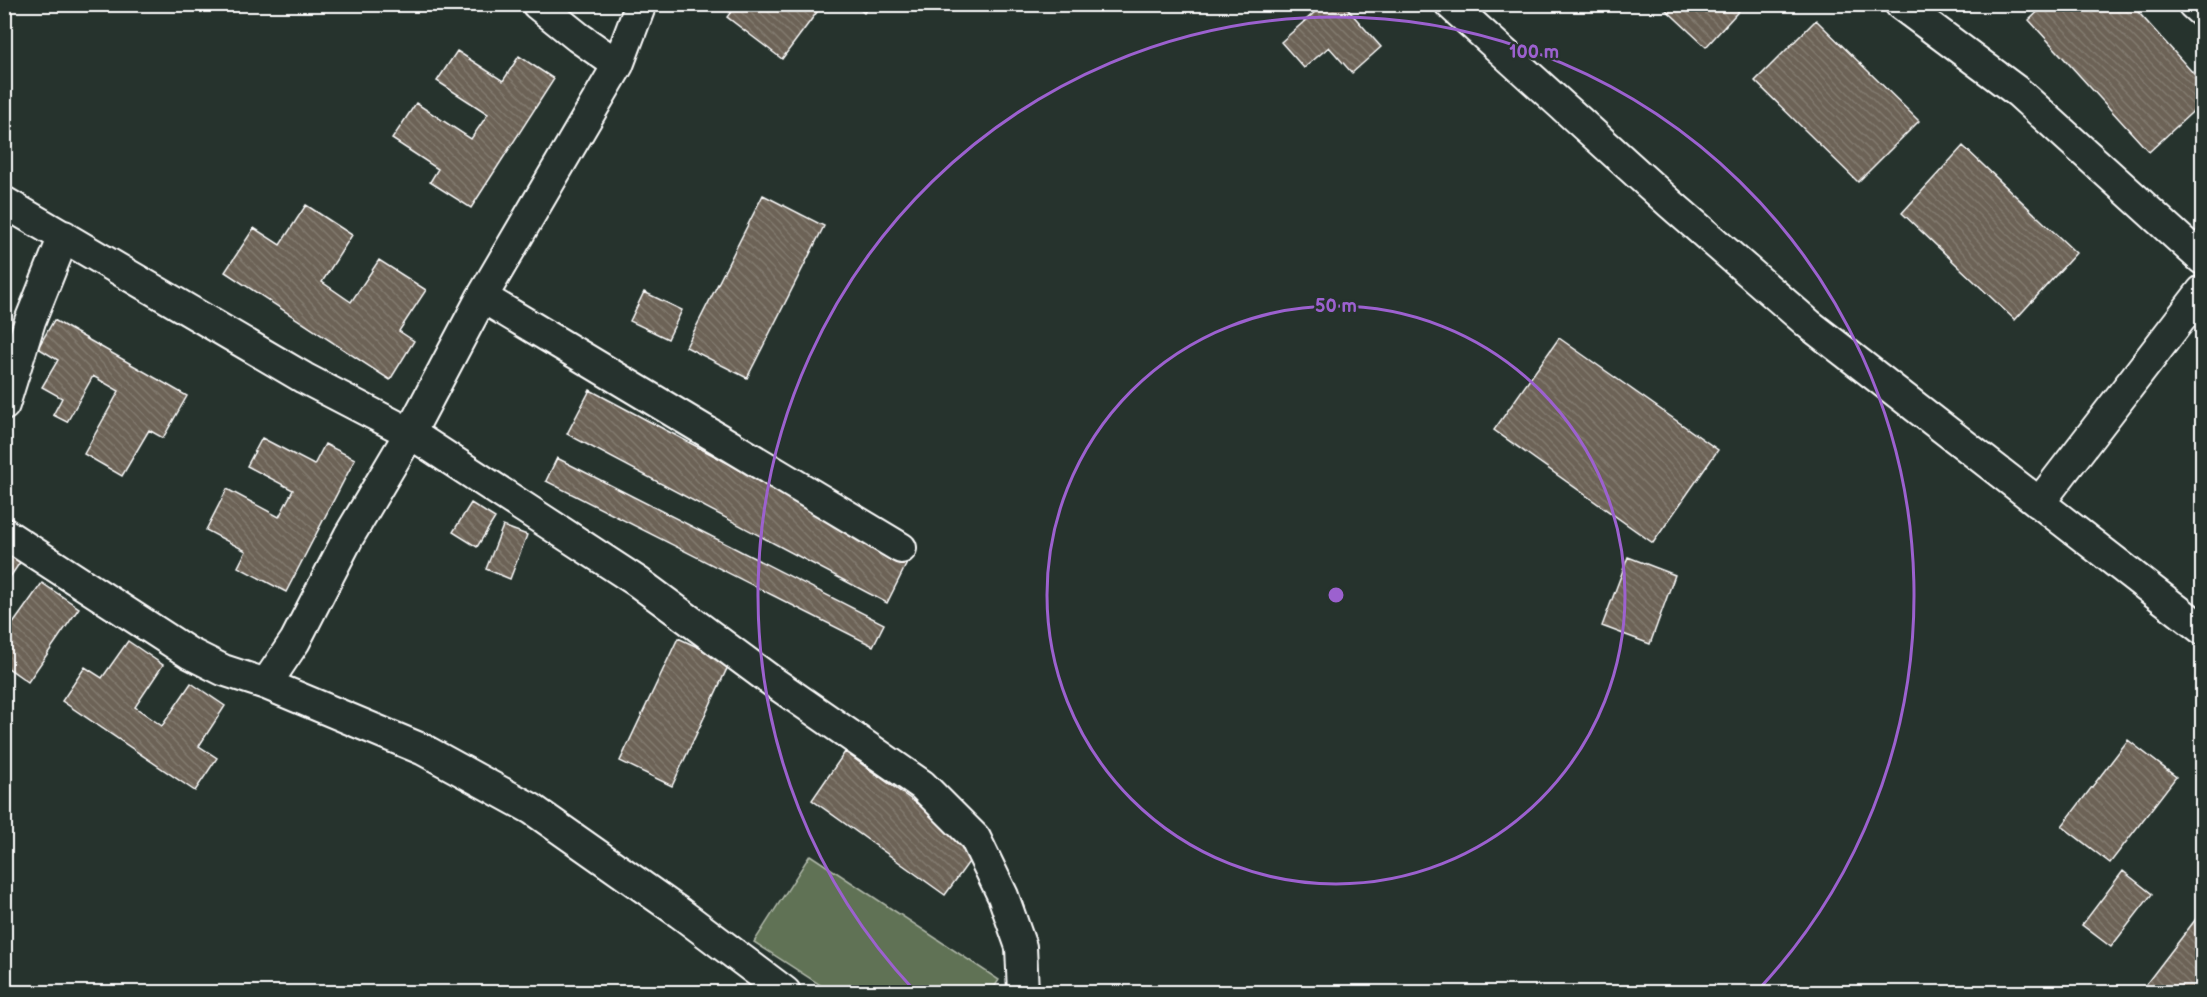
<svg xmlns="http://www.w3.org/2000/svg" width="2207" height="997" viewBox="0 0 2207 997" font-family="'Balsamiq Sans',sans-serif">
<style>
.green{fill:#607255;stroke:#b0b8aa;stroke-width:1.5}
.building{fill:url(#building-back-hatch);stroke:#fff;stroke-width:1.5}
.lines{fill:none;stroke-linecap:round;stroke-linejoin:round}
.minor-casing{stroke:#fff;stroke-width:34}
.minor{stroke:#26332d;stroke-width:30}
.ring{fill:none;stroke:#9c61cf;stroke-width:3}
.centre{fill:#9c61cf;stroke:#26332d;stroke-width:3}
.ring-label{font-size:18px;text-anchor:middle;font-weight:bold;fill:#9c61cf;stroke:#26332d;stroke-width:5;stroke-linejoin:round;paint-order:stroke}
</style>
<defs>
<pattern id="building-back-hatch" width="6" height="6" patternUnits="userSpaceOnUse" patternTransform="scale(1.5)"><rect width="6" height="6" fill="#6c6256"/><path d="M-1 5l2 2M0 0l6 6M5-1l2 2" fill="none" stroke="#827a6f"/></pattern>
</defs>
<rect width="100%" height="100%" fill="#26332d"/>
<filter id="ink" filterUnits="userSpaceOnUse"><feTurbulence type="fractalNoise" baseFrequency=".0167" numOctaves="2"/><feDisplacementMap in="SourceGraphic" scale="12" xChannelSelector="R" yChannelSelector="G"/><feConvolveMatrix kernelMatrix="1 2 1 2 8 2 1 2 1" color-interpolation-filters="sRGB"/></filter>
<g filter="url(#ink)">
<path class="green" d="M 810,855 L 999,980 L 991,992 L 831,992 L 754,942 Z"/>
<path class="building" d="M 737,4 L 816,4 L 820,8 L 782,59 L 727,17 Z
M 853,4 L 870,4 L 864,13 Z
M 1324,4 L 1343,4 L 1381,47 L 1352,73 L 1329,47 L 1304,68 L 1281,42 Z
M 1660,4 L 1745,4 L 1706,47 Z
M 2046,4 L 2131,4 L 2202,83 L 2202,103 L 2149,152 L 2029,20 Z
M 1816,20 L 1919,121 L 1858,182 L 1755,81 Z
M 457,51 L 503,81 L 519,56 L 554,79 L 471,208 L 430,182 L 438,169 L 392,139 L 416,103 L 471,139 L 488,114 L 437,81 Z
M 1963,146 L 2076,253 L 2015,320 L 1902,213 Z
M 763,195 L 824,226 L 747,378 L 686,347 Z
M 306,205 L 352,235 L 322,282 L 351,302 L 379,260 L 426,290 L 399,331 L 414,341 L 390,380 L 225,272 L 254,228 L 280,245 Z
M 644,292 L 682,310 L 668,339 L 630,321 Z
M 54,320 L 187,396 L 163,438 L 149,430 L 122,476 L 84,454 L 119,391 L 93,376 L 67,422 L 53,415 L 62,398 L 42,387 L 58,360 L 38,348 Z
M 1559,338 L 1718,450 L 1653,543 L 1494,430 Z
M 590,390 L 909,559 L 887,603 L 567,434 Z
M 262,438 L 314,465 L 325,444 L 355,459 L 286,592 L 238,567 L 246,551 L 206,530 L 227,489 L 279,517 L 293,490 L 247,466 Z
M 557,458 L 884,624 L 873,646 L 546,481 Z
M 471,503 L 495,518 L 477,547 L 453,532 Z
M 503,526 L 527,535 L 510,579 L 486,569 Z
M 4,545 L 23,558 L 4,586 Z
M 1628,557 L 1675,575 L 1650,644 L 1602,626 Z
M 42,583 L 79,608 L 28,682 L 4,665 L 4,624 L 10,628 Z
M 678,638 L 730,662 L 672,786 L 620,761 Z
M 128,641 L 163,665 L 135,707 L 162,726 L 191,683 L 225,706 L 199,746 L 217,758 L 195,791 L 62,701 L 85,667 L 102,678 Z
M 2128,740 L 2176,777 L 2110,863 L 2062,826 Z
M 845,752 L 979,848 L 945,895 L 812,800 Z
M 2123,871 L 2152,894 L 2111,947 L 2082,925 Z
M 2202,911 L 2202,992 L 2140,992 Z"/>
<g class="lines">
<defs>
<path id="minor" d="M 537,4 L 578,37 L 618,65
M 641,4 L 618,65 L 482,297 L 410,433 L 638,582 L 769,679 L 922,785 L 975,838 L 1003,896 L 1021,947 L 1023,992
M 1450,4 L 1672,205 L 1810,325 L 2202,629
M 1900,4 L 2018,92 L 2202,259
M 2193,4 L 2202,12
M 4,202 L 304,378 L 410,433 L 349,536 L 295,641 L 266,684
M 482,297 L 901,548
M 4,405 L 30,321 L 64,236
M 2039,503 L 2202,291
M 4,533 L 189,653 L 223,670 L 266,684 L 424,750 L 532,809 L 680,913 L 785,992"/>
</defs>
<use href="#minor" class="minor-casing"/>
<use href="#minor" class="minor"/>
</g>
</g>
<g class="ring">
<circle cx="1336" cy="595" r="289"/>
<path d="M913 989A578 578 0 1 1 1759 989"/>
</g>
<circle cx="1336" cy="595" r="9" class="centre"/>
<g class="ring-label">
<text x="1534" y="58">100 m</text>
<text x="1336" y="312">50 m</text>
</g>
<rect width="2207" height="997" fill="none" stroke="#26332d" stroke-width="24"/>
<rect x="12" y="12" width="2183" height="973" fill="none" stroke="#fff" stroke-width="2" filter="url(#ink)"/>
</svg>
